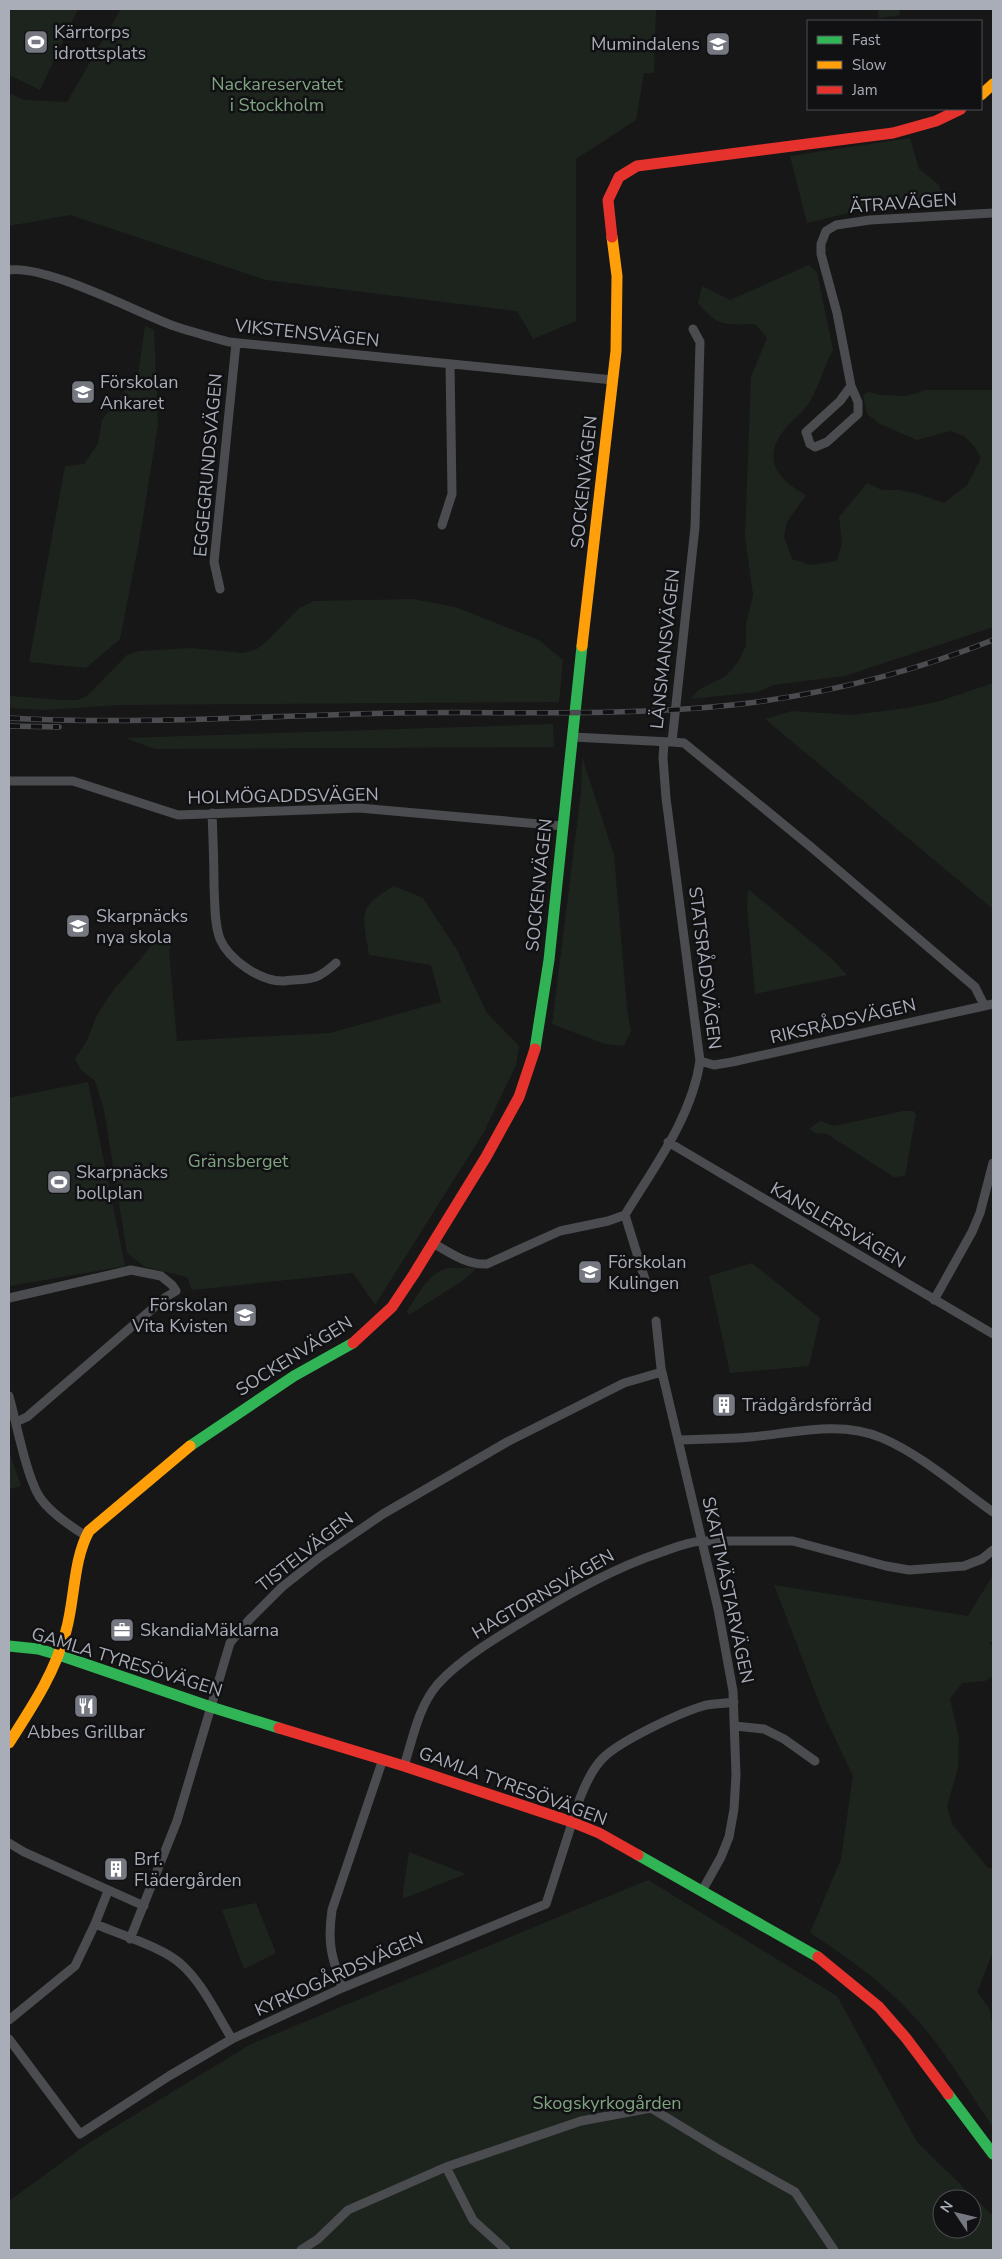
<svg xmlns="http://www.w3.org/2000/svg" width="1002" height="2259" viewBox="0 0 1002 2259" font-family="'Nunito Sans',sans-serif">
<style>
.green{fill:#1d241e;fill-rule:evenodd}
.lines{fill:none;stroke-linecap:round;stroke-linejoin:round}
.street{stroke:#4b4c50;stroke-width:9}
.fast{stroke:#30b455;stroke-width:11}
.slow{stroke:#ff9f0a;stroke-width:11}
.jam{stroke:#e5322d;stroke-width:11}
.rail-casing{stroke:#4b4c4f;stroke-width:5.5}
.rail{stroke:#111113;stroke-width:4;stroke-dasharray:11;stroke-linecap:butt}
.labels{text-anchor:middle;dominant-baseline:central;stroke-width:5;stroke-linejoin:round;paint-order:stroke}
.poi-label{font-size:18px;fill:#a8adb8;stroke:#111113;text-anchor:start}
.park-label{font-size:18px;fill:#7fa381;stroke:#111113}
.street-label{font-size:18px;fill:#a8adb8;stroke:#111113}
</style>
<rect width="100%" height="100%" fill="#171717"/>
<path class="green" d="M 9,9 L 78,9 L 40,90 L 9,75 Z
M 121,9 L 656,9 L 654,73 L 644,73 L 636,120 L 576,159 L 576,321 L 533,339 L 517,311 L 266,280 L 70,215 L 9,226 L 9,93 L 24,100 L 67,102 Z
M 878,9 L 899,9 L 900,15 L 879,18 Z
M 910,138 L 919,169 L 938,184 L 947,204 L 861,210 L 807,223 L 790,156 Z
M 809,265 L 817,272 L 833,350 C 824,366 818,389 809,403 C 801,415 782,428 777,441 C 765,467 785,484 806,495 L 787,522 L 784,537 L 792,559 L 810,565 L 837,561 L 842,543 L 839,517 L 867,483 L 882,490 L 899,490 L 915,493 L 944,503 L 967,485 L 981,458 L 974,446 L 964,436 L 950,431 L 917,440 L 880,424 L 867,414 L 863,395 L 869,392 L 881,395 L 907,396 L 926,390 L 993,390 L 993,627 L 845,676 L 773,685 L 758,692 L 691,699 L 698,690 L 726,676 L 738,662 L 746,646 L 746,624 L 753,595 L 745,536 L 751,377 L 767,338 L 755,324 C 725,325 718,327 698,303 L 702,286 L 730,300 Z
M 145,326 L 154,330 L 158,425 L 139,542 L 120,639 L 86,668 L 29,662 L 65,466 L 84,464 L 98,444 L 102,420 L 138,374 Z
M 413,599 L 455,607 L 539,640 L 563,660 L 559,702 L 119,705 L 44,710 L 9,708 L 9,696 L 63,700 L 77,700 L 87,696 L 127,655 L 139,651 L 192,648 L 243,653 L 257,649 L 265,643 L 299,608 L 314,601 Z
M 993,683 L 993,909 L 765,719 L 792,711 L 852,715 L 907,708 L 940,701 Z
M 553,724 L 554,747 L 155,749 L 125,738 Z
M 582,757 L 614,855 L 627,1009 L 631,1031 L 624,1046 L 605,1044 L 552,1024 L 581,792 Z
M 394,886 L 423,898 L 457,950 L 487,1013 L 519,1046 L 516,1065 L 484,1132 L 375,1305 L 353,1273 L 192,1290 L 187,1277 L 145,1267 L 127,1253 L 104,1110 L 95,1081 L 81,1070 L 75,1059 L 86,1042 L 97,1015 L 114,989 L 139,961 L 161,933 L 168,933 L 172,940 L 169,951 L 177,1041 L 330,1033 L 441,1002 L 431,965 L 369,955 C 363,914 356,908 394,886 Z
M 748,889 L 830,957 L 847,975 L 755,994 L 747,908 Z
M 88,1082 L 125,1266 L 10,1286 L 9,1098 Z
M 903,1111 L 913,1111 L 916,1114 L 905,1176 L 894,1177 L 827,1134 L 815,1133 L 809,1129 L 820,1121 L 834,1126 Z
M 752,1263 L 820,1318 L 809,1366 L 730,1373 L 709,1276 Z
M 448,1268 L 477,1268 L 462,1281 L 409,1315 L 407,1311 C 419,1294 427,1274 448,1268 Z
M 9,1451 L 21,1486 L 9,1489 Z
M 993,1575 L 993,1641 L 989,1643 L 993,1647 L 993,1676 L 985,1681 L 962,1683 L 950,1699 L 959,1738 L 958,1768 L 947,1806 L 952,1824 L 988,1868 L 993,1868 L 993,1952 L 977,1992 L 989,2008 L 993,2028 L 993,2127 C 972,2097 953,2064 930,2035 C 897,1993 854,1961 810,1933 L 841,1859 L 853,1776 L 824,1715 L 774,1585 L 968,1616 Z
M 409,1852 L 466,1874 L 402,1899 Z
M 648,1880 L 837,1996 L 917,2142 L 993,2216 L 993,2250 L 9,2250 L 9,2201 L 87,2144 L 251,2044 ZM 942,2199 L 972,2199 L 972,2229 L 942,2229 Z
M 256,1903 L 276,1953 L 244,1969 L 222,1910 Z"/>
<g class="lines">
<path class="street" d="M 9,270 C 47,265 134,311 174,326 C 192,332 211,337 229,342 L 613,380
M 693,329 L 700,342 L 695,527 L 672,742 L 684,743 L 811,847 L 975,987 L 984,1005
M 851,386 L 858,402 L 858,414 L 827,442 L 815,447 L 810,444 L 806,432 L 840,401 L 851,386 L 837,313 L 821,254 L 821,244 L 826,231 L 836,225 L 870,220 L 993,213
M 442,525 L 452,494 L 450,364
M 220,589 L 214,562 L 236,343
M 573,737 L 670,742
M 9,781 L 73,781 L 178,815 L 359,808 L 562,826
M 212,813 C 213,837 214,862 214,886 C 215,903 214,923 220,939 C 229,960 261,982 284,981 C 311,978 315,982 336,963
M 700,1061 L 714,1065 L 732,1062 L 993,1004
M 668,1142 L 993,1334
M 625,1215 L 647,1286
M 433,1243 C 450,1253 467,1265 487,1264 L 560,1231 L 608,1221 L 625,1215 C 654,1167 692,1117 700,1061 L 666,798 L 663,758 L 664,742
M 9,1298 L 131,1270 L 161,1276 L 172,1285 L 176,1291 L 166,1297 L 27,1417 L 16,1422
M 934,1300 L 972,1232 L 980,1213 L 993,1163
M 656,1321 L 661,1368 L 718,1609 L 733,1691 L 736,1775 L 734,1809 L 729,1837 L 721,1857 L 702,1891
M 9,1396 C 16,1421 27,1480 41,1499 C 52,1514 70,1526 86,1536
M 678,1440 C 702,1439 727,1439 751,1437 C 793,1433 841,1420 882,1438 C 920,1454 959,1488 993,1512
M 735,1726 L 764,1729 L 784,1739 L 815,1761
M 404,1766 C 413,1738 418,1708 437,1685 C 460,1659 499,1636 529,1618 C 572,1592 614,1568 662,1552 C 676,1547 688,1542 702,1541 L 793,1541 L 886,1566 L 909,1570 L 964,1566 L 982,1559 L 993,1550
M 9,1843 L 24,1852 L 144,1906
M 95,1924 C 119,1934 165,1948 182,1965 C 203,1984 217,2015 232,2039
M 130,1939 L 177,1821 L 230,1643 L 248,1621 L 282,1587 L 320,1557 L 383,1514 L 507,1442 L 624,1383 L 662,1372
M 342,1988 C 332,1957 327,1944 332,1910 L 383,1759
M 9,2020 L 75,1966 L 95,1924 L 108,1891
M 9,2039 L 80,2134 L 169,2076 L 232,2039 L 342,1988 L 546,1904 L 580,1798 C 585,1785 593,1768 603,1758 C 620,1741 679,1713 703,1706 C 712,1703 724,1704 734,1702
M 446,2167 L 473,2220 L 506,2250
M 301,2250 L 318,2239 L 348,2210 L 446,2167 L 581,2121 L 651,2108 L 720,2150 L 795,2192 L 834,2250"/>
<path class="fast" d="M 535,1049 L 549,960 L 582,646
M 190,1446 L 294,1376 L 353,1343
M 9,1646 L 38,1649 L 59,1655 L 211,1707 L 279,1728
M 638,1855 L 818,1957
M 948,2094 L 993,2154"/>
<path class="slow" d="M 981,95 L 993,84
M 582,646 L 616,351 L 617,276 L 612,237
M 9,1743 C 32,1707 55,1673 66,1631 C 75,1599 73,1560 89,1531 L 190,1446"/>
<path class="jam" d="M 612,237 L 608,200 L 619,177 L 637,166 L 893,133 L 936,121 L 961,109
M 353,1343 L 392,1307 L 414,1274 L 486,1157 L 519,1097 L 535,1049
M 279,1728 L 404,1766 L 572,1822 L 599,1833 L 638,1855
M 818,1957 L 879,2007 L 906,2038 L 948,2094"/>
<defs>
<path id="rail" d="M 9,718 C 136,725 265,716 393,713 C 506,711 620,717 732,705 C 822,695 910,673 993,640
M 9,726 L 59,727"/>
</defs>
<use href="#rail" class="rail-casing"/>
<use href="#rail" class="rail"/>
</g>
<defs>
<symbol id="stadium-square" viewBox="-11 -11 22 22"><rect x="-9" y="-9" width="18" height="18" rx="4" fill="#757880" stroke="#111113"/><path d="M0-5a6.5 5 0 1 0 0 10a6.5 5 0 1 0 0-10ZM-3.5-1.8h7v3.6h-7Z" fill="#fff"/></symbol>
<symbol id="school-square" viewBox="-11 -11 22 22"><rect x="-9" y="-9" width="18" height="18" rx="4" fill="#757880" stroke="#111113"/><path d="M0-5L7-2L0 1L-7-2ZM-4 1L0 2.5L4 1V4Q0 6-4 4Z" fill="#fff"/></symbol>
<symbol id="building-square" viewBox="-11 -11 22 22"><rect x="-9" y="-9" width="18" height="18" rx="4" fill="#757880" stroke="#111113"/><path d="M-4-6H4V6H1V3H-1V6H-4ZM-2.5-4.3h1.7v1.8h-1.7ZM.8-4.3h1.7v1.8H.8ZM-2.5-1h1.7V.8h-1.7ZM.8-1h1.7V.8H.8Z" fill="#fff"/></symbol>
<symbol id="office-square" viewBox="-11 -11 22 22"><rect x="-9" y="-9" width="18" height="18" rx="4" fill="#757880" stroke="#111113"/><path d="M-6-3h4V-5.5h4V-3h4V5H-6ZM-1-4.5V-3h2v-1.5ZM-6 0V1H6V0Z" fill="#fff"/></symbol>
<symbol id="restaurant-square" viewBox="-11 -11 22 22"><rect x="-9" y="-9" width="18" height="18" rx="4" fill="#757880" stroke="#111113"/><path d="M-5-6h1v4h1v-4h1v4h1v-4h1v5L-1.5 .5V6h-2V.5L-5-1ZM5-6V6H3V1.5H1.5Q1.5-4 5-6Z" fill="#fff"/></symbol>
</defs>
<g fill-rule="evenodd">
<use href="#stadium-square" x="22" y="28" width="28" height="28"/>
<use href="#school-square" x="704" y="30" width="28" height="28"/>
<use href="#school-square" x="69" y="378" width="28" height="28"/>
<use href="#school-square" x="64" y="912" width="28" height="28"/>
<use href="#stadium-square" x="45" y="1168" width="28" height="28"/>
<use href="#school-square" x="576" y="1258" width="28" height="28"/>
<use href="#school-square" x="231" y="1301" width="28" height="28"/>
<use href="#building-square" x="710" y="1391" width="28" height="28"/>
<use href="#office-square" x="108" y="1616" width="28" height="28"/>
<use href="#restaurant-square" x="72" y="1692" width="28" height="28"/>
<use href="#building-square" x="102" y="1855" width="28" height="28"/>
</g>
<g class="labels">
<g class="poi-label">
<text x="54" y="32">Kärrtorps<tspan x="54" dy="21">idrottsplats</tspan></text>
<text x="700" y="44" text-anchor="end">Mumindalens</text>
<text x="100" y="382">Förskolan<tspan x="100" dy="21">Ankaret</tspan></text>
<text x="96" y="916">Skarpnäcks<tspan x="96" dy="21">nya skola</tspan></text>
<text x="76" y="1172">Skarpnäcks<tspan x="76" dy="21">bollplan</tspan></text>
<text x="608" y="1262">Förskolan<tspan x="608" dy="21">Kulingen</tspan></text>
<text x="228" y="1305" text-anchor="end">Förskolan<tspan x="228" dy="21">Vita Kvisten</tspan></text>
<text x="742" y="1405">Trädgårdsförråd</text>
<text x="140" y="1630">SkandiaMäklarna</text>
<text x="86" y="1732" text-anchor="middle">Abbes Grillbar</text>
<text x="134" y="1859">Brf.<tspan x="134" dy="21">Flädergården</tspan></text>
</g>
<g class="park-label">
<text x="277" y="84">Nackareservatet<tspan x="277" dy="21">i Stockholm</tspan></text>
<text x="238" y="1161">Gränsberget</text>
<text x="607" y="2103">Skogskyrkogården</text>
</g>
<g class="street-label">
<text transform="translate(903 203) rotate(-4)">ÄTRAVÄGEN</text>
<text transform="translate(307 333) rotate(6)">VIKSTENSVÄGEN</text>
<text transform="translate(208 465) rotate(-85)">EGGEGRUNDSVÄGEN</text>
<text transform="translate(584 482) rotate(-84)">SOCKENVÄGEN</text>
<text transform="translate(665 649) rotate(-84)">LÄNSMANSVÄGEN</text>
<text transform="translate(283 796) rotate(-1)">HOLMÖGADDSVÄGEN</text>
<text transform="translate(539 885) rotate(-84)">SOCKENVÄGEN</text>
<text transform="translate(705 968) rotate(83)">STATSRÅDSVÄGEN</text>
<text transform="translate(843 1021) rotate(-13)">RIKSRÅDSVÄGEN</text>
<text transform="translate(838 1225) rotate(30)">KANSLERSVÄGEN</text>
<text transform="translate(294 1356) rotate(-32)">SOCKENVÄGEN</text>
<text transform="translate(305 1552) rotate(-38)">TISTELVÄGEN</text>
<text transform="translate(728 1590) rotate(78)">SKATTMÄSTARVÄGEN</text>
<text transform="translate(543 1594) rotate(-30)">HAGTORNSVÄGEN</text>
<text transform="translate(127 1662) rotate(17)">GAMLA TYRESÖVÄGEN</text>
<text transform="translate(513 1786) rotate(20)">GAMLA TYRESÖVÄGEN</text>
<text transform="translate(339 1974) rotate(-24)">KYRKOGÅRDSVÄGEN</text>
</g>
</g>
<rect width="1002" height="2259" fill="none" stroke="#a8adb8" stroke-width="20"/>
<rect x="807" y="20" width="175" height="90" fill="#111113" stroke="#4d4f55"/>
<rect x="817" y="36" width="25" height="8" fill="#30b455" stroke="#4d4f55"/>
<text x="852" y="45" font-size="15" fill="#a8adb8">Fast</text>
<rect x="817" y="61" width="25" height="8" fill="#ff9f0a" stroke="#4d4f55"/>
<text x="852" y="70" font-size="15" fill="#a8adb8">Slow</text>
<rect x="817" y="86" width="25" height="8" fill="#e5322d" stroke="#4d4f55"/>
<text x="852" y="95" font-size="15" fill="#a8adb8">Jam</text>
<g transform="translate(957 2214) rotate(305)"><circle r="24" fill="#111113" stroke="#4d4f55"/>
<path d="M0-4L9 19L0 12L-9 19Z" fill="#757880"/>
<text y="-8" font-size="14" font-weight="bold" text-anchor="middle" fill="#a8adb8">N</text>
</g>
</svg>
